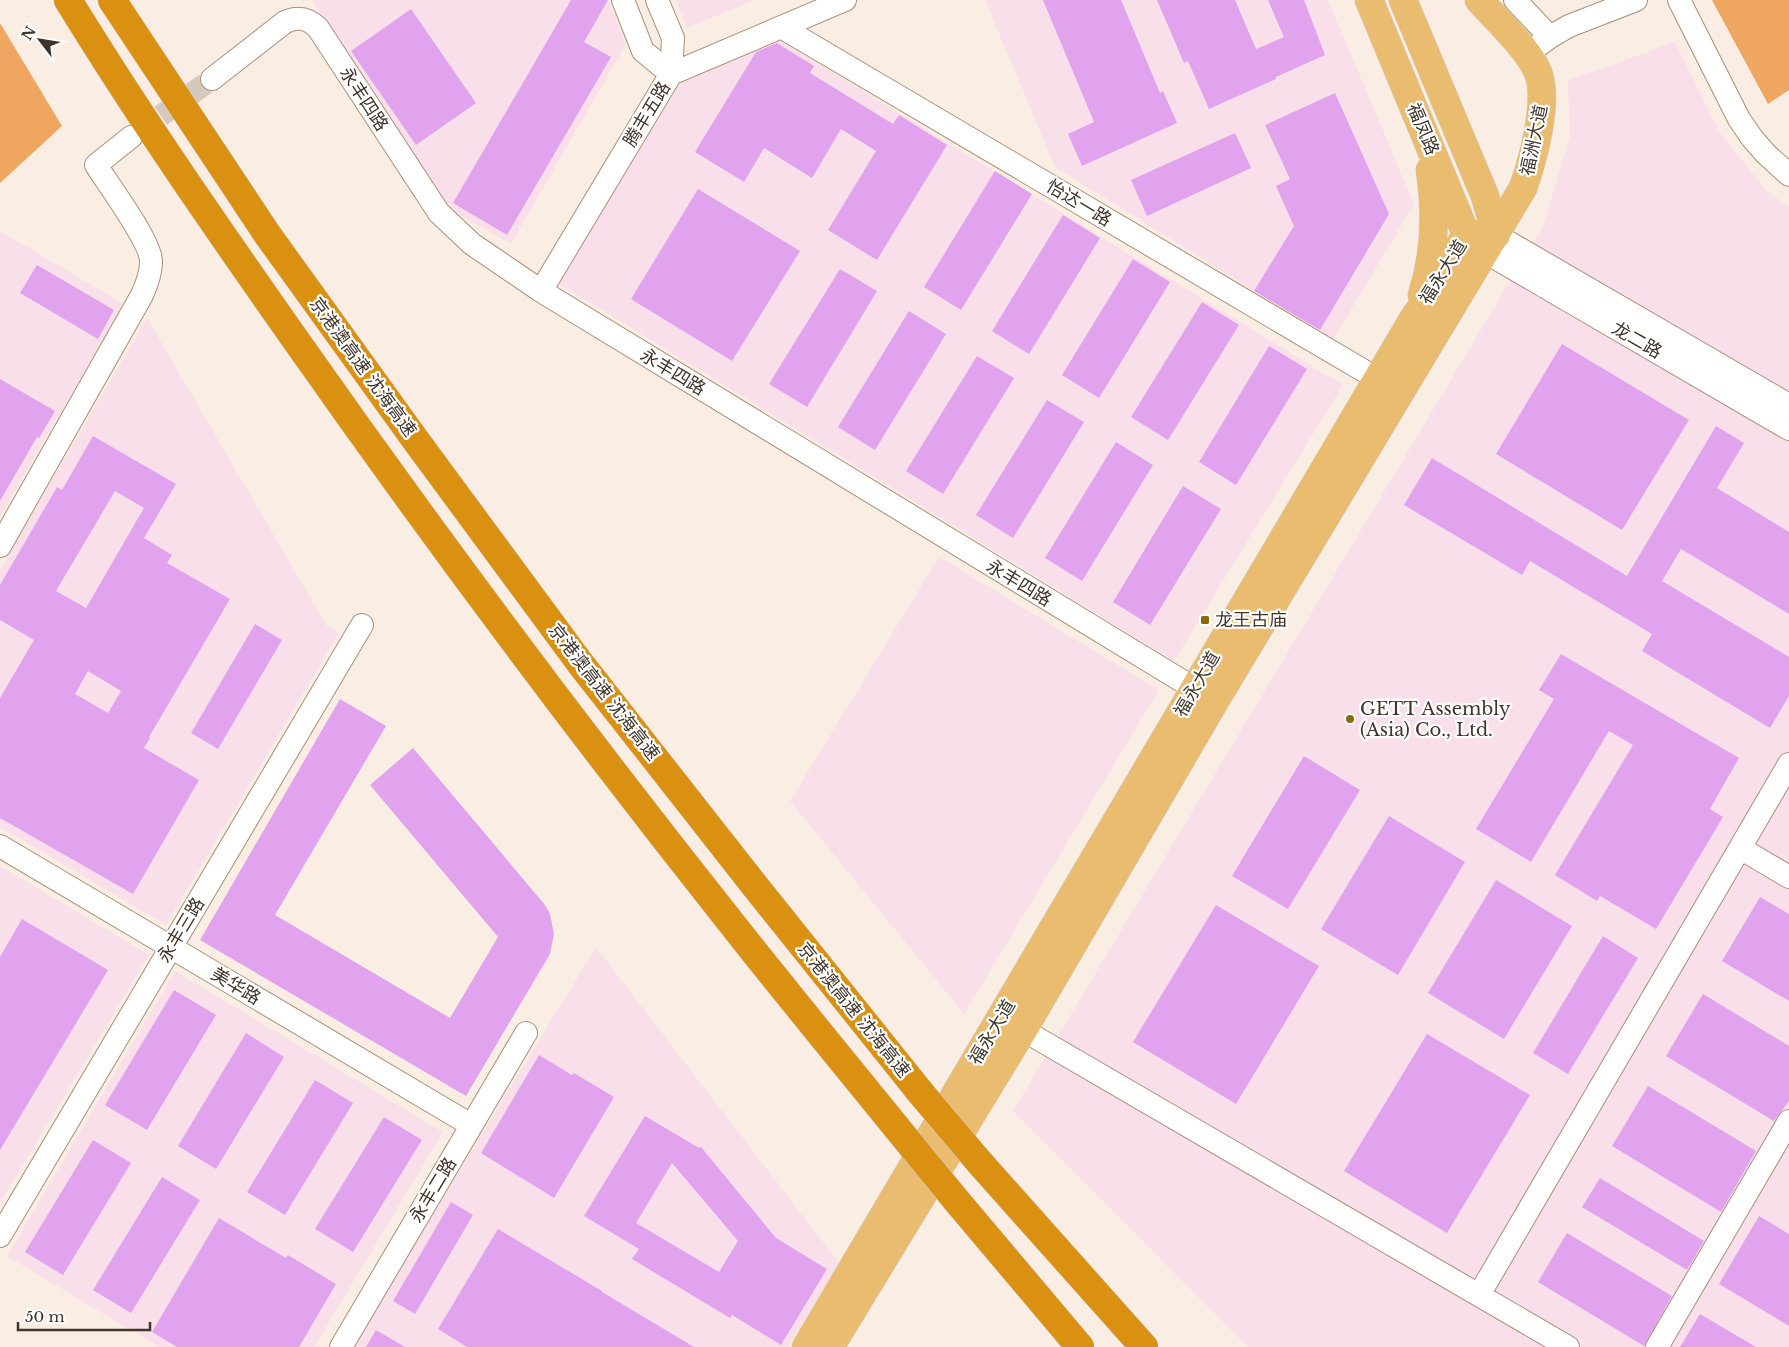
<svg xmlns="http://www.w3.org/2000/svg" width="1789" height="1347" viewBox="0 0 1789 1347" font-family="'Libre Baskerville','Noto Sans SC',serif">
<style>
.industrial{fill:#f8dfe9}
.forest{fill:#efa660}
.building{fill:#e1a3ee;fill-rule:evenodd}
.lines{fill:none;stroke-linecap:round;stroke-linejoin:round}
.minor-tunnel{stroke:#d5c9bf;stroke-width:22;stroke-dasharray:22 11;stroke-linecap:butt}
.minor-casing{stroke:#ab8f77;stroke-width:24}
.major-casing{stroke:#d1cfcc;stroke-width:29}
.highway-casing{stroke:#d1cfcc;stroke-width:29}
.minor{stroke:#fff;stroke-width:22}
.major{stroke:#e9bc70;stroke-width:28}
.highway{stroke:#da9010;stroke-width:28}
.highway-bridge-casing{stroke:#d1cfcc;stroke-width:29;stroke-linecap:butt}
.highway-bridge{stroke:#da9010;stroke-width:28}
.poi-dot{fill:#8c6a0b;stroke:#fff;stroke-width:2}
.labels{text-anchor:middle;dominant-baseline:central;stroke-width:4.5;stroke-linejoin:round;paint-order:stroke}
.street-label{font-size:18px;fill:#41352b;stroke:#fff}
.poi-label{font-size:18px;fill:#41352b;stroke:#fff;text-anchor:start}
</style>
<rect width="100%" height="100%" fill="#faeee4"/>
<path class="industrial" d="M 312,0 L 608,0 L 626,44 L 511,244 L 451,210 Z
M 676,0 L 754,0 L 687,28 Z
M 985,0 L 1328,0 L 1414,204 L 1333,340 L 1055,167 Z
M 778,39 L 1343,385 L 1174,661 L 558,283 L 680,84 Z
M 1675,42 L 1720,133 L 1767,191 L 1789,207 L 1789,1347 L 1248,1347 L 1013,1111 L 1543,226 L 1570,136 L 1568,81 Z
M 0,231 L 124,304 L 0,516 Z
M 147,318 L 327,626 L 339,633 L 166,925 L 0,827 L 0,569 Z
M 939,557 L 1159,690 L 964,1014 L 790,801 Z
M 0,866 L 149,955 L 0,1203 Z
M 596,947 L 839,1263 L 788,1347 L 352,1347 Z
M 175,971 L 443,1132 L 314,1347 L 159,1347 L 7,1256 Z"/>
<path class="forest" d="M 1712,0 L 1789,0 L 1789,90 L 1768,104 Z
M 0,23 L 62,126 L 0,183 Z"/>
<path class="building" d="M 571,0 L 608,0 L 584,42 L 611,57 L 507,235 L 453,203 Z
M 1043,0 L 1121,0 L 1160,93 L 1163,91 L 1177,123 L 1082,166 L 1068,134 L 1094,122 Z
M 1157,0 L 1235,0 L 1256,49 L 1284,37 L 1268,0 L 1304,0 L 1325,55 L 1276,77 L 1276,79 L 1209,109 L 1188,61 L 1184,63 Z
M 411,9 L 476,103 L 416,145 L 351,51 Z
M 777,43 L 814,66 L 810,73 L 893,124 L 899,115 L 947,145 L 877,260 L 828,230 L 876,151 L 841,129 L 812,178 L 764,148 L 744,182 L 695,152 L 756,52 Z
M 1335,93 L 1389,214 L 1320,330 L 1254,291 L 1294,226 L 1276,186 L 1290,179 L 1265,125 Z
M 1235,133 L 1251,168 L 1147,216 L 1131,180 Z
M 995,171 L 1032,194 L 961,310 L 924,287 Z
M 698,189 L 800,251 L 732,361 L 631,299 Z
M 1063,215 L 1100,238 L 1029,354 L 992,331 Z
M 1133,259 L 1170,282 L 1099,398 L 1062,375 Z
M 37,265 L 114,310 L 98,339 L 20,293 Z
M 840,269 L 877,291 L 807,407 L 769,384 Z
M 1202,302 L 1239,325 L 1168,440 L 1131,417 Z
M 909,311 L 946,334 L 875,450 L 838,427 Z
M 1562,344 L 1689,420 L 1622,530 L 1496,454 Z
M 1269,346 L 1307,369 L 1236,485 L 1199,462 Z
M 977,356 L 1014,378 L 943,494 L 906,471 Z
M 0,379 L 55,411 L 39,438 L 37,437 L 0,501 Z
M 1047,400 L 1084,422 L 1013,538 L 976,515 Z
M 1716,426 L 1744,443 L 1717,488 L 1789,532 L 1789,614 L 1681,549 L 1662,581 L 1789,657 L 1789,696 L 1770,728 L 1642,651 L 1652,634 L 1530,561 L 1522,575 L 1404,505 L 1432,458 L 1627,576 Z
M 93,436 L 176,484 L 144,538 L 172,555 L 167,563 L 230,599 L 149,737 L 150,738 L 144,748 L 199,780 L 133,894 L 0,818 L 0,698 L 34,640 L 0,620 L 0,585 L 57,487 L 62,490 ZM 115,491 L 144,508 L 86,608 L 56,591 ZM 88,671 L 121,691 L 108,713 L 75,694 Z
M 1116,442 L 1153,465 L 1082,581 L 1045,558 Z
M 1183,486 L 1221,509 L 1150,625 L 1113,602 Z
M 255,624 L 282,640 L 218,749 L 191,733 Z
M 1561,654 L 1739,758 L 1710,809 L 1723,817 L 1656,929 L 1600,896 L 1597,901 L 1555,875 L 1633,745 L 1609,731 L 1531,862 L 1476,829 L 1554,699 L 1539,690 Z
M 340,699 L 386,726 L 275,915 L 450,1018 L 498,937 L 370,785 L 413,748 L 545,905 L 550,914 L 554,934 L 550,954 L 466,1096 L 200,940 Z
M 1304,756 L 1360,790 L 1288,909 L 1232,876 Z
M 1389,816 L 1465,862 L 1398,975 L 1321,929 Z
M 1496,880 L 1572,926 L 1504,1039 L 1428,993 Z
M 1760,897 L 1789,914 L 1789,1001 L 1722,961 Z
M 1216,905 L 1319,966 L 1236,1104 L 1133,1042 Z
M 22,919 L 108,970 L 0,1150 L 0,957 Z
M 1603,936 L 1638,958 L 1568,1074 L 1533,1053 Z
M 174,990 L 216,1015 L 147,1130 L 105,1105 Z
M 1703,994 L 1789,1046 L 1789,1101 L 1774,1121 L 1666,1056 Z
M 246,1033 L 284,1057 L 216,1169 L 178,1146 Z
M 1427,1034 L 1530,1095 L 1447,1233 L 1344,1171 Z
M 539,1055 L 572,1075 L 574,1073 L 614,1097 L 554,1198 L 481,1153 Z
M 315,1080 L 353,1103 L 285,1215 L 247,1192 Z
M 1648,1086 L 1756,1151 L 1721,1212 L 1612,1146 Z
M 645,1116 L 699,1148 L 701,1147 L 776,1238 L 827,1269 L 781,1345 L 732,1315 L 730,1318 L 632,1259 L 639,1249 L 584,1216 ZM 672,1163 L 738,1241 L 719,1272 L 636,1223 Z
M 384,1117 L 422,1140 L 353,1252 L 315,1229 Z
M 93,1140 L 131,1163 L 63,1275 L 25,1252 Z
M 162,1177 L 200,1200 L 131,1313 L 93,1290 Z
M 1600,1178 L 1704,1241 L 1687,1270 L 1582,1207 Z
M 451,1202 L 473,1215 L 415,1314 L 393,1301 Z
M 1759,1216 L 1789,1234 L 1789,1326 L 1719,1284 Z
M 219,1218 L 286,1258 L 288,1255 L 336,1284 L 299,1347 L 177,1347 L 152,1332 Z
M 498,1229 L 602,1291 L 602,1292 L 694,1347 L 467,1347 L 438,1329 Z
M 1567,1233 L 1672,1296 L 1644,1346 L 1538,1282 Z
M 1700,1314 L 1756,1347 L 1680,1347 Z
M 376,1330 L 405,1347 L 366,1347 Z"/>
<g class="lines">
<path class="minor-tunnel" d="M 134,135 L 212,79"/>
<defs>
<path id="minor" d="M 623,0 L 643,51 L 671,74
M 657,0 L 673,38 L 671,74
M 1515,0 L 1550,37
M 1679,0 L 1739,119 L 1752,138 L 1766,154 L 1789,175
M 781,27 L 1376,378
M 1527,54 L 1550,37 L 1569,26 L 1636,0
M 212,79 L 285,22 C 298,16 308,18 318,28 L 439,213 L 472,244 L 541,291 L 1210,698
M 1496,235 L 1789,405
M 1485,252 L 1789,429
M 541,291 L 671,74 L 845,0
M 0,546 L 142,295 C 147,284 151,274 151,262 C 152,243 108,184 96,165 L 131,137
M 0,846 L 471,1125
M 1740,848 L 1789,877
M 1023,1030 L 1568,1347
M 0,1236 L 362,625
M 1479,1295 L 1789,764
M 341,1347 L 526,1033
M 1657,1347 L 1789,1121"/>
<path id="major" d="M 1369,0 L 1466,234 L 1479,246
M 1403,0 L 1485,196 L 1496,235
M 1422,295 C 1435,255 1436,211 1430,170
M 806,1347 L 1413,319 L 1438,284 L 1466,234 L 1496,235
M 830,1347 L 1023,1030 L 1215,701 L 1523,188 C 1533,160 1551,95 1536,68 C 1524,45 1497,20 1479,0"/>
<path id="highway" d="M 68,0 C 139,116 217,228 295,339 C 434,537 579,731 729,920 C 784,990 841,1059 897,1128
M 112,0 L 267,234 L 417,442 L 580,663 L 755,886 L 920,1092
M 980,1163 L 1144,1347
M 956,1200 L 1080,1347"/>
</defs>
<use href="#minor" class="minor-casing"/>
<use href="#major" class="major-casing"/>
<use href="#highway" class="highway-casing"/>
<use href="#minor" class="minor"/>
<use href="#major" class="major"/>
<use href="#highway" class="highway"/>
<defs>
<path id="highway-bridge" d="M 920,1092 L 980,1163
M 897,1128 L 956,1200"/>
</defs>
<use href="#highway-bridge" class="highway-bridge-casing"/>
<use href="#highway-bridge" class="highway-bridge"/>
</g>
<g class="poi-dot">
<rect x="1200" y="615" width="10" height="10" rx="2.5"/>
<circle cx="1350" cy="719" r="5"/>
</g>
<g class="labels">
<g class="street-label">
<text transform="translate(364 99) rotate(57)">永丰四路</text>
<text transform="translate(647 114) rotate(-59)">腾丰五路</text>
<text transform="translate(1423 129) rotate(67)">福凤路</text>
<text transform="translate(1534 140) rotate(-78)">福洲大道</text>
<text transform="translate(1079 203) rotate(31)">怡达一路</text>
<text transform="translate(1443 272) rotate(-58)">福永大道</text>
<text transform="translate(1637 340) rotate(30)">龙二路</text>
<text transform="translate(363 367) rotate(54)">京港澳高速 沈海高速</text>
<text transform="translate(673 372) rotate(31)">永丰四路</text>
<text transform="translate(1019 583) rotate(31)">永丰四路</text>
<text transform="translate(1197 684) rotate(-60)">福永大道</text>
<text transform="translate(604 692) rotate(52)">京港澳高速 沈海高速</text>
<text transform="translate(181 930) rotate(-59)">永丰三路</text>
<text transform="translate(236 986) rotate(31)">美华路</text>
<text transform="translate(854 1010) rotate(51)">京港澳高速 沈海高速</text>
<text transform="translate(992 1032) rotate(-59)">福永大道</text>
<text transform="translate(433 1190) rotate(-59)">永丰二路</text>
</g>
<g class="poi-label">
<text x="1215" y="620">龙王古庙</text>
<text x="1360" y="709">GETT Assembly<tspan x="1360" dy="21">(Asia) Co., Ltd.</tspan></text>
</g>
</g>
<g transform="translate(40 40) rotate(301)" stroke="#ffffff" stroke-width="4" paint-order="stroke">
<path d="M0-4L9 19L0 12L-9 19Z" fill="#41352b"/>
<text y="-8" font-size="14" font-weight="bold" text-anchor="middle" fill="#41352b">N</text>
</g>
<path d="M18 1322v8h132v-8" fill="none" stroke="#41352b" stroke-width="2.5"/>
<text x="25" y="1322" font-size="15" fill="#41352b" stroke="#ffffff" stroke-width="4" paint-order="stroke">50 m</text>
</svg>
